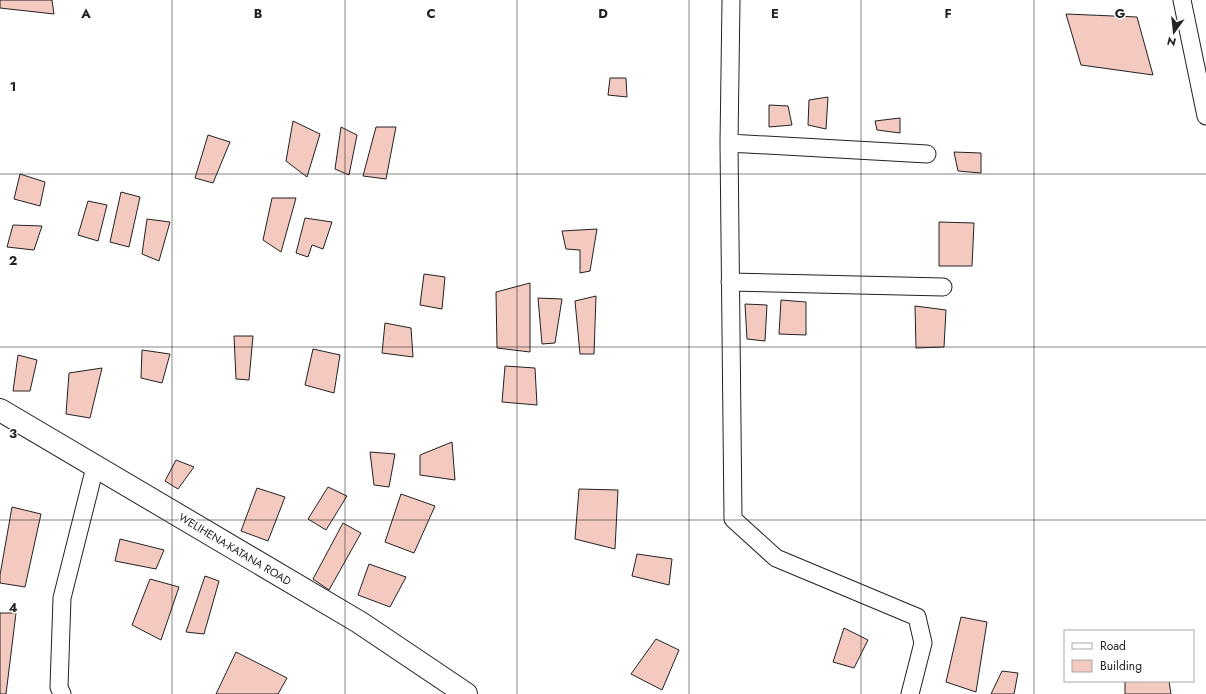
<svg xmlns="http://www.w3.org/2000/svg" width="1206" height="694" viewBox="0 0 1206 694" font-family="Jost,sans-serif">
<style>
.building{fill:#f3c9c0;stroke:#222}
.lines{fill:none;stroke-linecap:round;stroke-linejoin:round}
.minor-casing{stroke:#222;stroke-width:19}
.primary-casing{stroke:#222;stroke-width:24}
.minor{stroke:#fff;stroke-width:17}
.primary{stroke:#fff;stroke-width:22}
.grid{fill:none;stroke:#222;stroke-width:1;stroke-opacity:0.55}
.labels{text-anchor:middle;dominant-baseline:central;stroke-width:3;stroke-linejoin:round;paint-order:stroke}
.street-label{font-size:11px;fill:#222;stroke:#fff}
.grid-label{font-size:13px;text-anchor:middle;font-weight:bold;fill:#222;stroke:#fff;stroke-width:3;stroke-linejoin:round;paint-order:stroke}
</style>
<rect width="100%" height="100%" fill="#fff"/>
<path class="building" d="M 0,0 L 52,0 L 54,14 L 0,8 Z
M 1066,14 L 1137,17 L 1153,75 L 1081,65 Z
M 610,78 L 626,78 L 627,97 L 608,95 Z
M 828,97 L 826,129 L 808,125 L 809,100 Z
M 769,105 L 788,106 L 792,125 L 769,127 Z
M 900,118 L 900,133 L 877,130 L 875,121 Z
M 293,121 L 320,134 L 307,177 L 286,161 Z
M 341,127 L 357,135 L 349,175 L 335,169 Z
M 376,127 L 396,127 L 386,179 L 363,176 Z
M 208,135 L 230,142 L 213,183 L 195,178 Z
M 954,152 L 981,153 L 981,173 L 958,171 Z
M 20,174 L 45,182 L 40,206 L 14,199 Z
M 121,192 L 140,197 L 129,247 L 110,242 Z
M 272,198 L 296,198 L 281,252 L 263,240 Z
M 88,201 L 107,205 L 98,241 L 78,235 Z
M 305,218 L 332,222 L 323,249 L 312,245 L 308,257 L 296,253 Z
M 147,219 L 170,222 L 159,261 L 142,254 Z
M 939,222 L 974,223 L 972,266 L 939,266 Z
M 13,225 L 42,226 L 34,250 L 7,247 Z
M 597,229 L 590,271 L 580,273 L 580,250 L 566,249 L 562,231 Z
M 424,274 L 445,277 L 442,309 L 420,305 Z
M 530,283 L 530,352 L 497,348 L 496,292 Z
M 596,296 L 594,354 L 580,354 L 575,301 Z
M 538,298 L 562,299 L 555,343 L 542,344 Z
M 781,300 L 806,302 L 806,335 L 779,334 Z
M 745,304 L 767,305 L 765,341 L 747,339 Z
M 915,306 L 946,310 L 944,347 L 916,348 Z
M 385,323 L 411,328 L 413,357 L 382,353 Z
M 234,336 L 253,336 L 249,380 L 236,379 Z
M 313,349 L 340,355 L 334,393 L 305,385 Z
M 142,350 L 170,354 L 162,383 L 141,378 Z
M 18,355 L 37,360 L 30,391 L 13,391 Z
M 505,366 L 535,368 L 537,405 L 502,402 Z
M 102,368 L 90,418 L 66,414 L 69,373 Z
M 452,442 L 455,480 L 420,475 L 420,455 Z
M 370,452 L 395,454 L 389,487 L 374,485 Z
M 176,460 L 194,467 L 178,489 L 165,481 Z
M 328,487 L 347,496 L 326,530 L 308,519 Z
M 257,488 L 285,497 L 268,541 L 241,531 Z
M 579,489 L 618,490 L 615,549 L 575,539 Z
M 401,494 L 435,506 L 414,553 L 385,542 Z
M 12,507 L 41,514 L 25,587 L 0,583 L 0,575 Z
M 343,523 L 361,533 L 329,590 L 313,579 Z
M 120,539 L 164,550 L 156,569 L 115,561 Z
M 637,554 L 672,559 L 669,585 L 632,576 Z
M 369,564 L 406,577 L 390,607 L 358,595 Z
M 205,576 L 219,581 L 204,634 L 186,632 Z
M 150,579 L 179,587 L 161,640 L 132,625 Z
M 0,613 L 16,613 L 6,694 L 0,694 Z
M 961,617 L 987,622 L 976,692 L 946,682 Z
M 844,628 L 868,640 L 854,668 L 833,662 Z
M 656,639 L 679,650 L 662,690 L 631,674 Z
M 236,652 L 287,678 L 278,694 L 216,694 Z
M 1002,671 L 1018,673 L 1014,694 L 991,694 Z
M 1125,681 L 1169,681 L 1171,694 L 1125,694 Z"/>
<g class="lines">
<defs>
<path id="minor" d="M 731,0 L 729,143 L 733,519 L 776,558 L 917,617 L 923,643 L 910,694
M 1182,0 L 1206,116
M 729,143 L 927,154
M 730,282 L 943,287
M 62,694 L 59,687 L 62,598 L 95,467"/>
<path id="primary" d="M 0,410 L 359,622 L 466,694"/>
</defs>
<use href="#minor" class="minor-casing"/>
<use href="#primary" class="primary-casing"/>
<use href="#minor" class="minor"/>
<use href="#primary" class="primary"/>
</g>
<path class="grid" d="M 172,0 L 172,694M 345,0 L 345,694M 517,0 L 517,694M 689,0 L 689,694M 861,0 L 861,694M 1034,0 L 1034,694M 0,174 L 1206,174M 0,347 L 1206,347M 0,520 L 1206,520"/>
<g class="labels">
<g class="street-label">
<text transform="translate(235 549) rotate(31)">WELIHENA-KATANA ROAD</text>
</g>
</g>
<g class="grid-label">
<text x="86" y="18">A</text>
<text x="258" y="18">B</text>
<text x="431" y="18">C</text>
<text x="603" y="18">D</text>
<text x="775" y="18">E</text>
<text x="948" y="18">F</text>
<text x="1120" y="18">G</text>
<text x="13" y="91">1</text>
<text x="13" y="265">2</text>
<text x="13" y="438">3</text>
<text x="13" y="612">4</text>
</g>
<rect x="1064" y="630" width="130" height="52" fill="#ffffff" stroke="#a7a7a7"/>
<rect x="1072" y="643" width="20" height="6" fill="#ffffff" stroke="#a7a7a7"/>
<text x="1100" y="650" font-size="12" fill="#222222">Road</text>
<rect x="1072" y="660" width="20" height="12" fill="#f3c9c0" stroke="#a7a7a7"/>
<text x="1100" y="670" font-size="12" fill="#222222">Building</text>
<g transform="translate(1174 32) rotate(195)" stroke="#ffffff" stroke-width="3" paint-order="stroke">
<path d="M0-3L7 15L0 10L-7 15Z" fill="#222222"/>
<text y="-6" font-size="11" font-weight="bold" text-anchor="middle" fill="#222222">N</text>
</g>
</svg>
